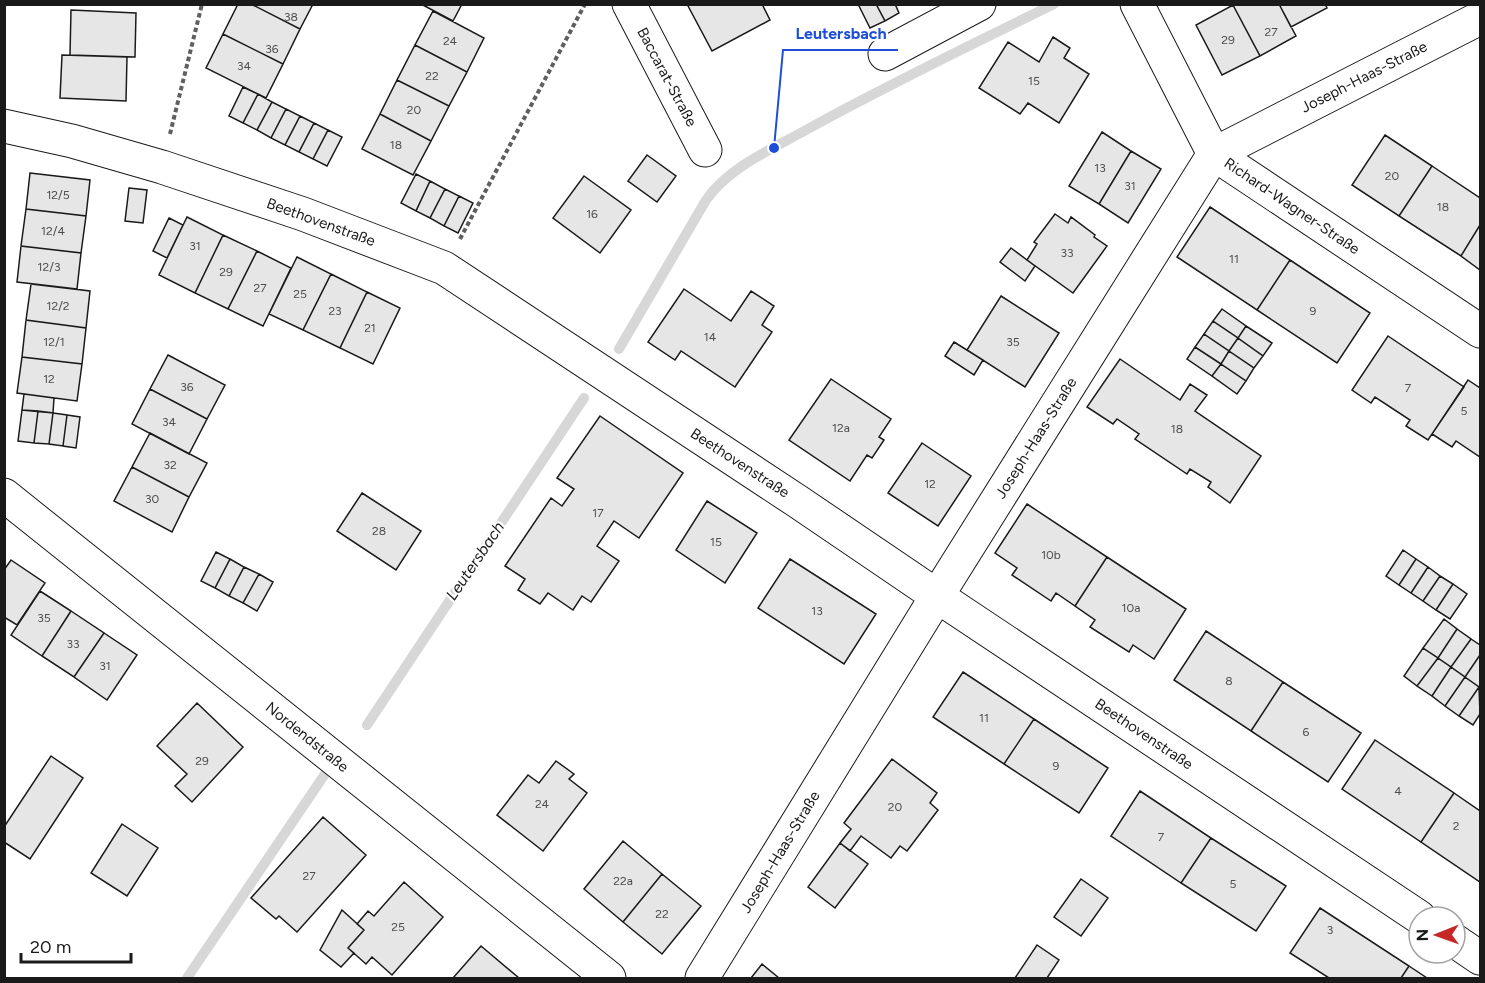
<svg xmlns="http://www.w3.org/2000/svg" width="1485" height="983" viewBox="0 0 1485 983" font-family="Figtree,sans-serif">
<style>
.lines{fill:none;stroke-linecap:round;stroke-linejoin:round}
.stream{stroke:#d7d7d7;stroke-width:10}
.building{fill:#e6e6e6;stroke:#1a1a1a;stroke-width:1.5}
.minor-casing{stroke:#1a1a1a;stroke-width:35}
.path{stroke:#5f5f5f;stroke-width:4;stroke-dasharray:4.5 3;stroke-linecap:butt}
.minor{stroke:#fff;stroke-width:33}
.labels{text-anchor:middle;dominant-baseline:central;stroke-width:4.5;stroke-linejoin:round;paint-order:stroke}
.number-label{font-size:12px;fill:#4d4d4d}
.street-label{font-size:15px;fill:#1a1a1a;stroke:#fff}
.water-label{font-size:16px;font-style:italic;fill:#1a1a1a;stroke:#fff}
.leader{fill:none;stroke:#1d4ed8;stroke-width:2}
.callout-dot{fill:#1d4ed8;stroke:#fff;stroke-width:2}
.callout-label{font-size:16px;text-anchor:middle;font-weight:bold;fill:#1d4ed8;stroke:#fff;stroke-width:4.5;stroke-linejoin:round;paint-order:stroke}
</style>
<rect width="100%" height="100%" fill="#fff"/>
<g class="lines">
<path class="stream" d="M 619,349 L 706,200 C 729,167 772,149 806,130 C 887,85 971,45 1054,4
M 367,725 L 584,398
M 187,978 L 327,771"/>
</g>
<path class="building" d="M 238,4 L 251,4 L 300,29 L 283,64 L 223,34 Z
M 251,4 L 313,4 L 300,29 Z
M 421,4 L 462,4 L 453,21 Z
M 687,4 L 762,4 L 770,20 L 712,51 Z
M 858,4 L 876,4 L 885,21 L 870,28 Z
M 876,4 L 895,4 L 899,13 L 885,21 Z
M 1279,4 L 1325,4 L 1327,8 L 1291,27 Z
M 1279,4 L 1296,36 L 1260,56 L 1233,5 Z
M 1233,5 L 1260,56 L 1222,75 L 1196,25 Z
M 71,10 L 136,13 L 135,57 L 70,55 Z
M 433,11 L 484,38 L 467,72 L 415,45 Z
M 223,34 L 283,64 L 266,98 L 206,68 Z
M 1053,37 L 1070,48 L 1064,58 L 1089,74 L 1059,123 L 1028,103 L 1020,114 L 979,88 L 1008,42 L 1039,62 Z
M 415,45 L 467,72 L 449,106 L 397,80 Z
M 62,55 L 127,57 L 126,101 L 60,98 Z
M 397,80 L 449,106 L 431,141 L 380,114 Z
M 243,87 L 258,94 L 243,123 L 229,116 Z
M 258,94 L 272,102 L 257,130 L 243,123 Z
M 272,102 L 286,109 L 271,138 L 257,130 Z
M 286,109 L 300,116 L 285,145 L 271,138 Z
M 380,114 L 431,141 L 413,175 L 362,149 Z
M 300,116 L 314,123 L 299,152 L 285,145 Z
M 314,123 L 328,130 L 313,159 L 299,152 Z
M 328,130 L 342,137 L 327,166 L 313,159 Z
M 1102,132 L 1131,151 L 1099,204 L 1069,186 Z
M 1385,135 L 1432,166 L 1399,216 L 1352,185 Z
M 1131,151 L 1161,169 L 1128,223 L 1099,204 Z
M 647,155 L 676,176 L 657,202 L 628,181 Z
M 1432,166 L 1480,198 L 1480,225 L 1461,256 L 1399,216 Z
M 30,173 L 90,180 L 86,216 L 26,209 Z
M 416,174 L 430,181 L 416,211 L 401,203 Z
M 584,176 L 631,210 L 600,253 L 553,218 Z
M 430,181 L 445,189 L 430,218 L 416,211 Z
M 129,188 L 147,190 L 143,223 L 125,221 Z
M 445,189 L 459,196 L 444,226 L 430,218 Z
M 459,196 L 473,203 L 458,233 L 444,226 Z
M 1210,207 L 1290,260 L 1257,310 L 1177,257 Z
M 26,209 L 86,216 L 81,253 L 21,246 Z
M 1055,214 L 1068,223 L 1071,217 L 1095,235 L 1094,237 L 1107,246 L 1073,293 L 1027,260 L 1037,244 L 1034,242 Z
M 187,217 L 223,235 L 195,293 L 159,275 Z
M 169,218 L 183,225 L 167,258 L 153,251 Z
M 1480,225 L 1480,270 L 1461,256 Z
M 223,235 L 257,251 L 228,309 L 195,293 Z
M 21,246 L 81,253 L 77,289 L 17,282 Z
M 1011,248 L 1035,266 L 1025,281 L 1000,262 Z
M 257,251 L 291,268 L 263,326 L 228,309 Z
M 297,257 L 331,274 L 303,330 L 269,314 Z
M 1290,260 L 1370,313 L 1337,363 L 1257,310 Z
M 331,274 L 367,292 L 340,348 L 303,330 Z
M 31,284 L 90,291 L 86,328 L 26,320 Z
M 684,289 L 731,321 L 751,291 L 774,306 L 762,325 L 772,332 L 735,387 L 681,351 L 675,360 L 648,342 Z
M 367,292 L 400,308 L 373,364 L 340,348 Z
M 1001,296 L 1059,333 L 1025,387 L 967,350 Z
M 1222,309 L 1246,326 L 1238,338 L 1213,321 Z
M 26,320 L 86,328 L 82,364 L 22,357 Z
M 1213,321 L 1238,338 L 1229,351 L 1204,334 Z
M 1246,326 L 1272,343 L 1263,356 L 1238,338 Z
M 1204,334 L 1229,351 L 1221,364 L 1195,347 Z
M 1388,336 L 1464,387 L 1428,440 L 1406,426 L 1410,420 L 1375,397 L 1371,403 L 1352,390 Z
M 1238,338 L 1263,356 L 1254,368 L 1229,351 Z
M 954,342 L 983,360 L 974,375 L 945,356 Z
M 1195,347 L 1221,364 L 1212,376 L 1187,359 Z
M 1229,351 L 1254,368 L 1246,381 L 1221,364 Z
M 168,355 L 225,385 L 207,419 L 150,389 Z
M 22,357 L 82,364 L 77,401 L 17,393 Z
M 1120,359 L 1180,400 L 1190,384 L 1207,395 L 1195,411 L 1261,456 L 1230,503 L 1208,487 L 1211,482 L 1190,469 L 1187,474 L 1135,439 L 1139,434 L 1117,419 L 1113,424 L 1087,407 Z
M 1221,364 L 1246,381 L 1237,394 L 1212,376 Z
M 831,379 L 891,419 L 879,437 L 884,440 L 872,458 L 867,455 L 850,481 L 789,440 Z
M 1468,380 L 1480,388 L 1480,457 L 1456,441 L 1452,447 L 1432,434 Z
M 150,389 L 207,419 L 189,454 L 132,424 Z
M 24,394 L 54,398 L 53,413 L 22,410 Z
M 22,410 L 38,411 L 34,443 L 18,441 Z
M 38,411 L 53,413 L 49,444 L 34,443 Z
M 53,413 L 67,415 L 63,446 L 49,444 Z
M 67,415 L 80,417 L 76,448 L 63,446 Z
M 600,416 L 683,473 L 639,538 L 614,521 L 597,546 L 619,561 L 591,602 L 582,596 L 573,610 L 548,593 L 540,604 L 518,590 L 525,579 L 505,566 L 551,498 L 562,506 L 574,489 L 557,478 Z
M 150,433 L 207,463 L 189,497 L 132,467 Z
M 922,443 L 971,476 L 938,526 L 888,493 Z
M 132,467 L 189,497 L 172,532 L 114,501 Z
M 362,493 L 421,531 L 396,570 L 337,531 Z
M 707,501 L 757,533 L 725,583 L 676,550 Z
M 1027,504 L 1107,557 L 1075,606 L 1056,593 L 1051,601 L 1012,575 L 1017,568 L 995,553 Z
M 1403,550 L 1416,559 L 1399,585 L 1386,576 Z
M 216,552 L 230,559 L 215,588 L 201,581 Z
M 1107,557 L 1186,609 L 1154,659 L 1133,645 L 1129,652 L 1090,627 L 1095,620 L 1075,606 Z
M 230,559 L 244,567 L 229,596 L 215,588 Z
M 790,559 L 876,614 L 844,664 L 758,608 Z
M 1416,559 L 1428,567 L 1411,593 L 1399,585 Z
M 11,560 L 45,583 L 17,625 L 4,617 L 4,570 Z
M 244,567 L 259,574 L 243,603 L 229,596 Z
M 1428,567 L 1440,576 L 1423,601 L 1411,593 Z
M 259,574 L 273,582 L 257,611 L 243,603 Z
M 1440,576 L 1453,584 L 1436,610 L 1423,601 Z
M 1453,584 L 1467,594 L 1450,619 L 1436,610 Z
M 40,591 L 71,611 L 42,656 L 11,635 Z
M 71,611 L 104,633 L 74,677 L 42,656 Z
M 1444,619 L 1457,629 L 1438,658 L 1423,648 Z
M 1457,629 L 1471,639 L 1451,667 L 1438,658 Z
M 1206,631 L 1283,682 L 1251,731 L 1174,680 Z
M 104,633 L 137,655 L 107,700 L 74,677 Z
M 1471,639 L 1480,645 L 1480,655 L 1465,677 L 1451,667 Z
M 1423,648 L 1438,658 L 1417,686 L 1404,676 Z
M 1480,655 L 1480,685 L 1479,687 L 1465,677 Z
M 1438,658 L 1451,667 L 1432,696 L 1417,686 Z
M 1451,667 L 1465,677 L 1445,706 L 1432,696 Z
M 963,672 L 1034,719 L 1004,764 L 933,717 Z
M 1465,677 L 1479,687 L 1459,716 L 1445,706 Z
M 1283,682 L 1361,733 L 1328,782 L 1251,731 Z
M 1479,687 L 1480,714 L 1473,725 L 1459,716 Z
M 197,703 L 243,747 L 192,802 L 175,786 L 187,774 L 157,746 Z
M 1034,719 L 1108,768 L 1079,813 L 1004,764 Z
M 1375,740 L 1454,793 L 1421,842 L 1342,789 Z
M 51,756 L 83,778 L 30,859 L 4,842 L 4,827 Z
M 892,759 L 937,793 L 930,803 L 938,810 L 907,851 L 900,846 L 891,858 L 861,836 L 850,851 L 840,843 L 851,829 L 844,823 Z
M 556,761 L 574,774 L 569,779 L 587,793 L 543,851 L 497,815 L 528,775 L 539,783 Z
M 1140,791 L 1211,838 L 1181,883 L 1111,836 Z
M 1454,793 L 1480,811 L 1480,882 L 1421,842 Z
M 323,817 L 366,855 L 297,932 L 279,916 L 276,919 L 251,898 Z
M 122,824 L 158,848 L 127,896 L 91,873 Z
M 1211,838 L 1286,886 L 1256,931 L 1181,883 Z
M 623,841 L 662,874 L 623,922 L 584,889 Z
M 840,843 L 868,864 L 835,908 L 808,887 Z
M 662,874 L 701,906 L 662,954 L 623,922 Z
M 1081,879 L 1108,898 L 1081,936 L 1054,917 Z
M 404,882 L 443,917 L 392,975 L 372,957 L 366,964 L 348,948 L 364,930 L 357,924 L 368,911 L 374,916 Z
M 1320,908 L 1409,966 L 1401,978 L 1329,978 L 1290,953 Z
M 342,910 L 364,930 L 348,948 L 354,953 L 341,967 L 320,950 Z
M 1037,945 L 1059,960 L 1047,978 L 1015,978 Z
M 481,946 L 519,978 L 453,978 Z
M 762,964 L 779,978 L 751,978 Z
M 1409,966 L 1427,978 L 1401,978 Z"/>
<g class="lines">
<defs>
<path id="minor" d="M 629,4 L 705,150
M 1137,4 L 1214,154 L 1480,331
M 885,54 L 979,4
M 4,126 L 72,141 L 162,167 L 303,214 L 444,268 L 797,501 L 937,596 L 1419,917
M 4,495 L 609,978
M 1455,941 L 1480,958
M 702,978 L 937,596 L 1214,154 L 1480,18"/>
</defs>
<use href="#minor" class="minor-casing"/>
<path class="path" d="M 170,134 L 202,4
M 460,239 L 585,4"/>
<use href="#minor" class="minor"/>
</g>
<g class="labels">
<g class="number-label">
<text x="291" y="17">38</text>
<text x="1271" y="32">27</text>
<text x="1228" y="40">29</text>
<text x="450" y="41">24</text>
<text x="272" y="49">36</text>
<text x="244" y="66">34</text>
<text x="432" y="76">22</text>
<text x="1034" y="81">15</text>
<text x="414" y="110">20</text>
<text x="396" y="145">18</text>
<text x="1100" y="168">13</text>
<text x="1392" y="176">20</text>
<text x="1130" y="186">31</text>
<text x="58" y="195">12/5</text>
<text x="1443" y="207">18</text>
<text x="592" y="214">16</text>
<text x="53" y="231">12/4</text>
<text x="195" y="246">31</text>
<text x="1067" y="253">33</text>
<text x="1234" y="259">11</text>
<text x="49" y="267">12/3</text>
<text x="226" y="272">29</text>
<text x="260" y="288">27</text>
<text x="300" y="294">25</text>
<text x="58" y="306">12/2</text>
<text x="335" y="311">23</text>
<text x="1313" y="311">9</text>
<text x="370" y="328">21</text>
<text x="710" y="337">14</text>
<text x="54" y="342">12/1</text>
<text x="1013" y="342">35</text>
<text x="49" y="379">12</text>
<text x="187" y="387">36</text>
<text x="1408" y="388">7</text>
<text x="1464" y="411">5</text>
<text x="169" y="422">34</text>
<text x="841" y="428">12a</text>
<text x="1177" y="429">18</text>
<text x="170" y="465">32</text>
<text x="930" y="484">12</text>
<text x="152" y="499">30</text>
<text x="598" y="513">17</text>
<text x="379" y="531">28</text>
<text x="716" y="542">15</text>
<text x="1051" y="555">10b</text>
<text x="1131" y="608">10a</text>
<text x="817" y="611">13</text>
<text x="44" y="618">35</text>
<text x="73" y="644">33</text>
<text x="105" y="666">31</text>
<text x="1229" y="681">8</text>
<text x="984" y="718">11</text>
<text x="1306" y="732">6</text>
<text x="202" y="761">29</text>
<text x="1056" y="766">9</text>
<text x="1398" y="791">4</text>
<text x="542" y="804">24</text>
<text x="895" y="807">20</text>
<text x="1456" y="826">2</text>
<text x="1161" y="837">7</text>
<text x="309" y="876">27</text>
<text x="623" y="881">22a</text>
<text x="1233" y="884">5</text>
<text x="662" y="914">22</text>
<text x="398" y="927">25</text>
<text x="1330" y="930">3</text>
</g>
<g class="street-label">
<text transform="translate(667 77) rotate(62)">Baccarat-Straße</text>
<text transform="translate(1364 77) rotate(-27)">Joseph-Haas-Straße</text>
<text transform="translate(1292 206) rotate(34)">Richard-Wagner-Straße</text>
<text transform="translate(321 222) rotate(20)">Beethovenstraße</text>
<text transform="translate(1036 438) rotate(-58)">Joseph-Haas-Straße</text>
<text transform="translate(740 463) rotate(33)">Beethovenstraße</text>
<text transform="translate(1144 734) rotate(34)">Beethovenstraße</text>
<text transform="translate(307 737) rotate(39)">Nordendstraße</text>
<text transform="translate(780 852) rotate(-59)">Joseph-Haas-Straße</text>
</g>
<g class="water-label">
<text transform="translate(475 561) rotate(-56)">Leutersbach</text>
</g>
</g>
<path class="leader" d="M774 148L783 50H898"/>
<circle class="callout-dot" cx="774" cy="148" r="6"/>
<g class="callout-label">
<text x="841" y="39">Leutersbach</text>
</g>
<rect width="1485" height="983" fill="none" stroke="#1a1a1a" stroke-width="12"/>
<g transform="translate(1437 935) rotate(269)"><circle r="28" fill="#ffffff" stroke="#a3a3a3" stroke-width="1.5"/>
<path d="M0-4.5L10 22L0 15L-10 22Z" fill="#c62828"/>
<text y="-9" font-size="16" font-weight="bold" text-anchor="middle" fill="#1a1a1a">N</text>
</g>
<path d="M21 953v9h110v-9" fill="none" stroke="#1a1a1a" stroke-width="3"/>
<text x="30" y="953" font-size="18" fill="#1a1a1a" stroke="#ffffff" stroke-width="4.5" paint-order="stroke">20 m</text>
</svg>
